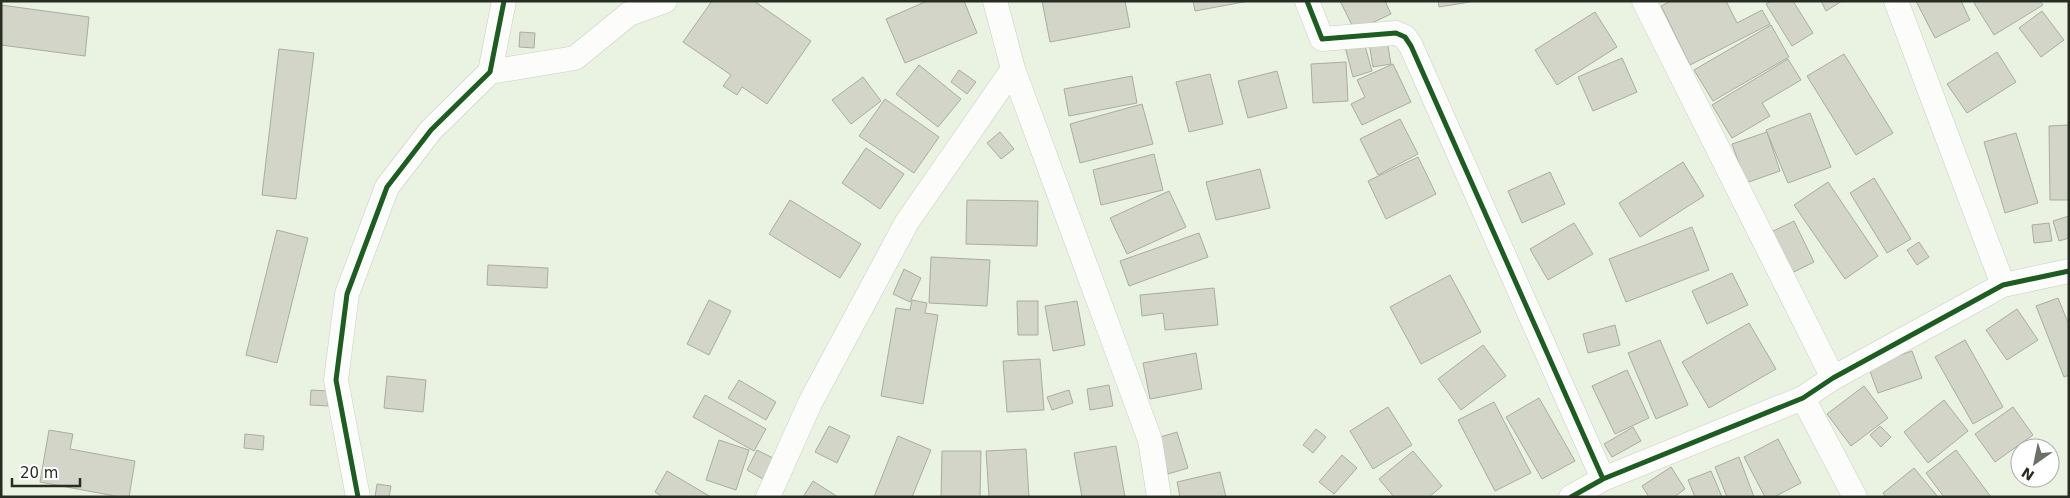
<svg xmlns="http://www.w3.org/2000/svg" width="2070" height="498" viewBox="0 0 2070 498" font-family="'DejaVu Sans',sans-serif">
<style>
.building{fill:#d2d5c8;stroke:#a9ad9f}
.lines{fill:none;stroke-linecap:round;stroke-linejoin:round}
.minor-casing{stroke:#c7cec1;stroke-width:25}
.minor{stroke:#fcfdfb;stroke-width:24}
.cycleway-casing{stroke:#fff;stroke-width:8}
.cycleway{stroke:#1b5e20;stroke-width:5}
</style>
<rect width="100%" height="100%" fill="#eaf3e2"/>
<path class="building" d="M 712,1 L 754,1 L 811,41 L 767,104 L 742,87 L 737,95 L 723,86 L 731,75 L 683,42 Z
M 927,1 L 964,1 L 977,33 L 905,63 L 886,19 Z
M 1042,1 L 1125,1 L 1130,27 L 1050,42 Z
M 1193,1 L 1249,1 L 1195,11 Z
M 1340,1 L 1385,1 L 1391,14 L 1355,31 Z
M 1438,1 L 1476,1 L 1439,7 Z
M 1671,1 L 1726,1 L 1737,23 L 1762,10 L 1770,24 L 1690,65 L 1661,6 Z
M 1771,1 L 1793,1 L 1813,33 L 1792,46 L 1766,4 Z
M 1821,1 L 1842,1 L 1826,11 Z
M 1916,1 L 1961,1 L 1970,20 L 1935,38 Z
M 1977,1 L 2040,1 L 2043,5 L 1994,35 L 1974,3 Z
M 1,5 L 89,17 L 85,56 L 1,45 Z
M 2042,11 L 2064,40 L 2041,57 L 2019,28 Z
M 1595,12 L 1617,47 L 1557,85 L 1535,50 Z
M 1771,25 L 1789,57 L 1713,101 L 1694,70 Z
M 520,32 L 535,33 L 534,48 L 519,47 Z
M 1387,40 L 1391,64 L 1373,67 L 1369,43 Z
M 1364,42 L 1372,71 L 1353,77 L 1345,47 Z
M 279,49 L 314,53 L 296,199 L 262,195 Z
M 1997,52 L 2016,82 L 1967,113 L 1947,84 Z
M 1844,54 L 1893,133 L 1856,155 L 1807,76 Z
M 1622,58 L 1637,92 L 1593,111 L 1578,77 Z
M 1788,59 L 1801,80 L 1762,103 L 1770,116 L 1732,138 L 1712,105 Z
M 1346,62 L 1348,101 L 1313,103 L 1311,64 Z
M 1393,64 L 1411,102 L 1362,125 L 1351,104 L 1365,97 L 1357,80 Z
M 919,65 L 961,99 L 938,127 L 896,94 Z
M 959,70 L 976,82 L 967,94 L 951,82 Z
M 1277,71 L 1287,108 L 1248,118 L 1238,81 Z
M 1210,74 L 1223,124 L 1189,132 L 1176,82 Z
M 1132,76 L 1137,103 L 1069,116 L 1064,89 Z
M 863,77 L 881,101 L 851,124 L 832,100 Z
M 885,99 L 939,137 L 914,173 L 859,136 Z
M 1142,104 L 1153,144 L 1080,163 L 1070,124 Z
M 1810,113 L 1831,167 L 1788,183 L 1766,130 Z
M 1400,119 L 1418,154 L 1378,175 L 1360,139 Z
M 2069,125 L 2069,200 L 2050,200 L 2049,126 Z
M 1000,132 L 1014,149 L 1001,159 L 987,143 Z
M 1767,132 L 1780,171 L 1746,183 L 1732,144 Z
M 2016,133 L 2038,203 L 2005,213 L 1984,142 Z
M 866,148 L 904,174 L 880,209 L 842,183 Z
M 1154,154 L 1163,190 L 1101,205 L 1093,170 Z
M 1418,157 L 1436,194 L 1386,219 L 1368,181 Z
M 1683,162 L 1704,196 L 1640,237 L 1619,203 Z
M 1260,169 L 1270,208 L 1216,220 L 1206,182 Z
M 1550,172 L 1565,204 L 1522,223 L 1508,191 Z
M 1874,178 L 1911,239 L 1887,253 L 1850,193 Z
M 1828,182 L 1878,256 L 1845,279 L 1794,205 Z
M 1169,191 L 1186,227 L 1127,254 L 1110,218 Z
M 790,200 L 861,244 L 840,278 L 769,234 Z
M 967,200 L 1038,201 L 1037,246 L 966,244 Z
M 2069,216 L 2069,238 L 2059,241 L 2053,221 Z
M 1794,221 L 1814,262 L 1788,275 L 1767,234 Z
M 1574,223 L 1593,254 L 1548,280 L 1530,249 Z
M 2049,223 L 2052,241 L 2034,243 L 2032,225 Z
M 1692,227 L 1709,270 L 1626,302 L 1609,259 Z
M 277,230 L 308,238 L 277,363 L 246,355 Z
M 1199,233 L 1208,257 L 1129,286 L 1120,261 Z
M 1919,242 L 1929,257 L 1917,265 L 1907,250 Z
M 931,257 L 990,260 L 987,306 L 929,303 Z
M 488,265 L 548,268 L 547,288 L 487,285 Z
M 904,269 L 921,278 L 910,302 L 893,294 Z
M 1732,273 L 1748,305 L 1707,324 L 1692,291 Z
M 1450,275 L 1481,332 L 1421,364 L 1390,307 Z
M 1214,288 L 1218,325 L 1165,330 L 1163,313 L 1142,316 L 1140,295 Z
M 2058,298 L 2069,325 L 2069,375 L 2064,377 L 2036,306 Z
M 709,300 L 731,311 L 709,355 L 687,344 Z
M 912,300 L 927,303 L 925,313 L 938,315 L 923,404 L 881,396 L 896,308 L 910,310 Z
M 1017,301 L 1038,301 L 1038,335 L 1018,335 Z
M 1077,301 L 1085,345 L 1053,351 L 1045,306 Z
M 2017,309 L 2038,340 L 2007,360 L 1986,330 Z
M 1749,323 L 1776,369 L 1709,408 L 1682,362 Z
M 1615,325 L 1620,345 L 1588,353 L 1583,334 Z
M 1660,340 L 1688,405 L 1656,419 L 1628,353 Z
M 1965,340 L 2003,407 L 1973,424 L 1935,357 Z
M 1483,345 L 1506,376 L 1461,410 L 1438,379 Z
M 1912,351 L 1922,378 L 1878,393 L 1868,366 Z
M 1196,353 L 1202,389 L 1150,399 L 1143,363 Z
M 1040,359 L 1044,410 L 1007,412 L 1003,361 Z
M 1627,370 L 1649,418 L 1615,434 L 1592,386 Z
M 387,376 L 426,380 L 423,412 L 384,408 Z
M 739,380 L 776,402 L 766,420 L 728,398 Z
M 1109,385 L 1113,406 L 1090,410 L 1087,389 Z
M 1864,386 L 1888,418 L 1851,446 L 1827,414 Z
M 311,390 L 329,391 L 328,406 L 310,405 Z
M 1069,390 L 1073,403 L 1052,410 L 1047,397 Z
M 705,395 L 766,429 L 754,451 L 693,417 Z
M 1539,398 L 1575,461 L 1542,479 L 1506,417 Z
M 1944,400 L 1968,431 L 1928,463 L 1904,432 Z
M 1494,402 L 1531,473 L 1495,491 L 1458,420 Z
M 1388,407 L 1412,445 L 1373,469 L 1350,431 Z
M 2013,407 L 2033,435 L 1995,462 L 1975,434 Z
M 829,426 L 850,436 L 837,463 L 815,452 Z
M 1880,426 L 1891,437 L 1881,447 L 1870,435 Z
M 1633,427 L 1641,441 L 1612,457 L 1604,444 Z
M 1316,429 L 1326,437 L 1313,453 L 1303,445 Z
M 49,430 L 73,434 L 70,449 L 135,461 L 129,497 L 120,497 L 40,482 Z
M 1177,432 L 1188,468 L 1168,474 L 1157,438 Z
M 245,434 L 264,436 L 263,450 L 244,448 Z
M 898,436 L 931,450 L 912,497 L 874,497 Z
M 1778,439 L 1801,483 L 1774,497 L 1765,497 L 1744,457 Z
M 719,440 L 749,450 L 736,490 L 706,480 Z
M 1116,446 L 1125,497 L 1082,497 L 1074,453 Z
M 1026,449 L 1029,497 L 989,497 L 986,451 Z
M 757,450 L 773,458 L 763,479 L 747,470 Z
M 1956,450 L 1991,497 L 1944,497 L 1926,473 Z
M 942,451 L 981,451 L 980,497 L 941,497 Z
M 1413,451 L 1442,486 L 1429,497 L 1394,497 L 1379,479 Z
M 1342,455 L 1357,468 L 1334,494 L 1319,482 Z
M 1739,457 L 1754,497 L 1727,497 L 1715,467 Z
M 1671,467 L 1685,489 L 1674,497 L 1649,497 L 1642,486 Z
M 1914,468 L 1938,497 L 1886,497 L 1883,493 Z
M 667,471 L 711,497 L 663,497 L 655,492 Z
M 1711,471 L 1722,497 L 1695,497 L 1688,480 Z
M 1220,472 L 1226,497 L 1180,497 L 1177,482 Z
M 813,481 L 838,497 L 803,497 Z
M 377,484 L 391,486 L 389,497 L 375,497 Z"/>
<g class="lines">
<defs>
<path id="minor" d="M 995,1 L 1013,69 L 1150,440 L 1159,497
M 1307,1 L 1322,39 L 1396,33 L 1405,37 L 1411,46 L 1603,479
M 1644,1 L 1833,378
M 1896,1 L 2003,285
M 490,72 L 575,58 L 629,14 L 665,1
M 1803,398 L 1855,497
M 358,497 L 336,380 L 347,294 L 387,187 L 431,130 L 490,72 L 504,1
M 768,497 L 810,403 L 907,222 L 1013,69
M 1571,497 L 1603,479 L 1803,398 L 1833,378 L 2003,285 L 2069,271"/>
</defs>
<use href="#minor" class="minor-casing"/>
<use href="#minor" class="minor"/>
<defs>
<path id="cycleway" d="M 1307,1 L 1322,39 L 1396,33 L 1405,37 L 1411,46 L 1603,479
M 358,497 L 336,380 L 347,294 L 387,187 L 431,130 L 490,72 L 504,1
M 1571,497 L 1603,479 L 1803,398 L 1833,378 L 2003,285 L 2069,271"/>
</defs>
<use href="#cycleway" class="cycleway-casing"/>
<use href="#cycleway" class="cycleway"/>
</g>
<rect width="2070" height="498" fill="none" stroke="#272d22" stroke-width="5"/>
<g transform="translate(2035 463) rotate(213)"><circle r="24" fill="#ffffff" stroke="#a9aba7"/>
<path d="M0-4L9 19L0 12L-9 19Z" fill="#6b7265"/>
<text y="-8" font-size="14" font-weight="bold" text-anchor="middle" fill="#272d22">N</text>
</g>
<path d="M12 478v8h68v-8" fill="none" stroke="#272d22" stroke-width="2.5"/>
<text x="20" y="478" font-size="15" fill="#272d22" stroke="#ffffff" stroke-width="4" paint-order="stroke">20 m</text>
</svg>
